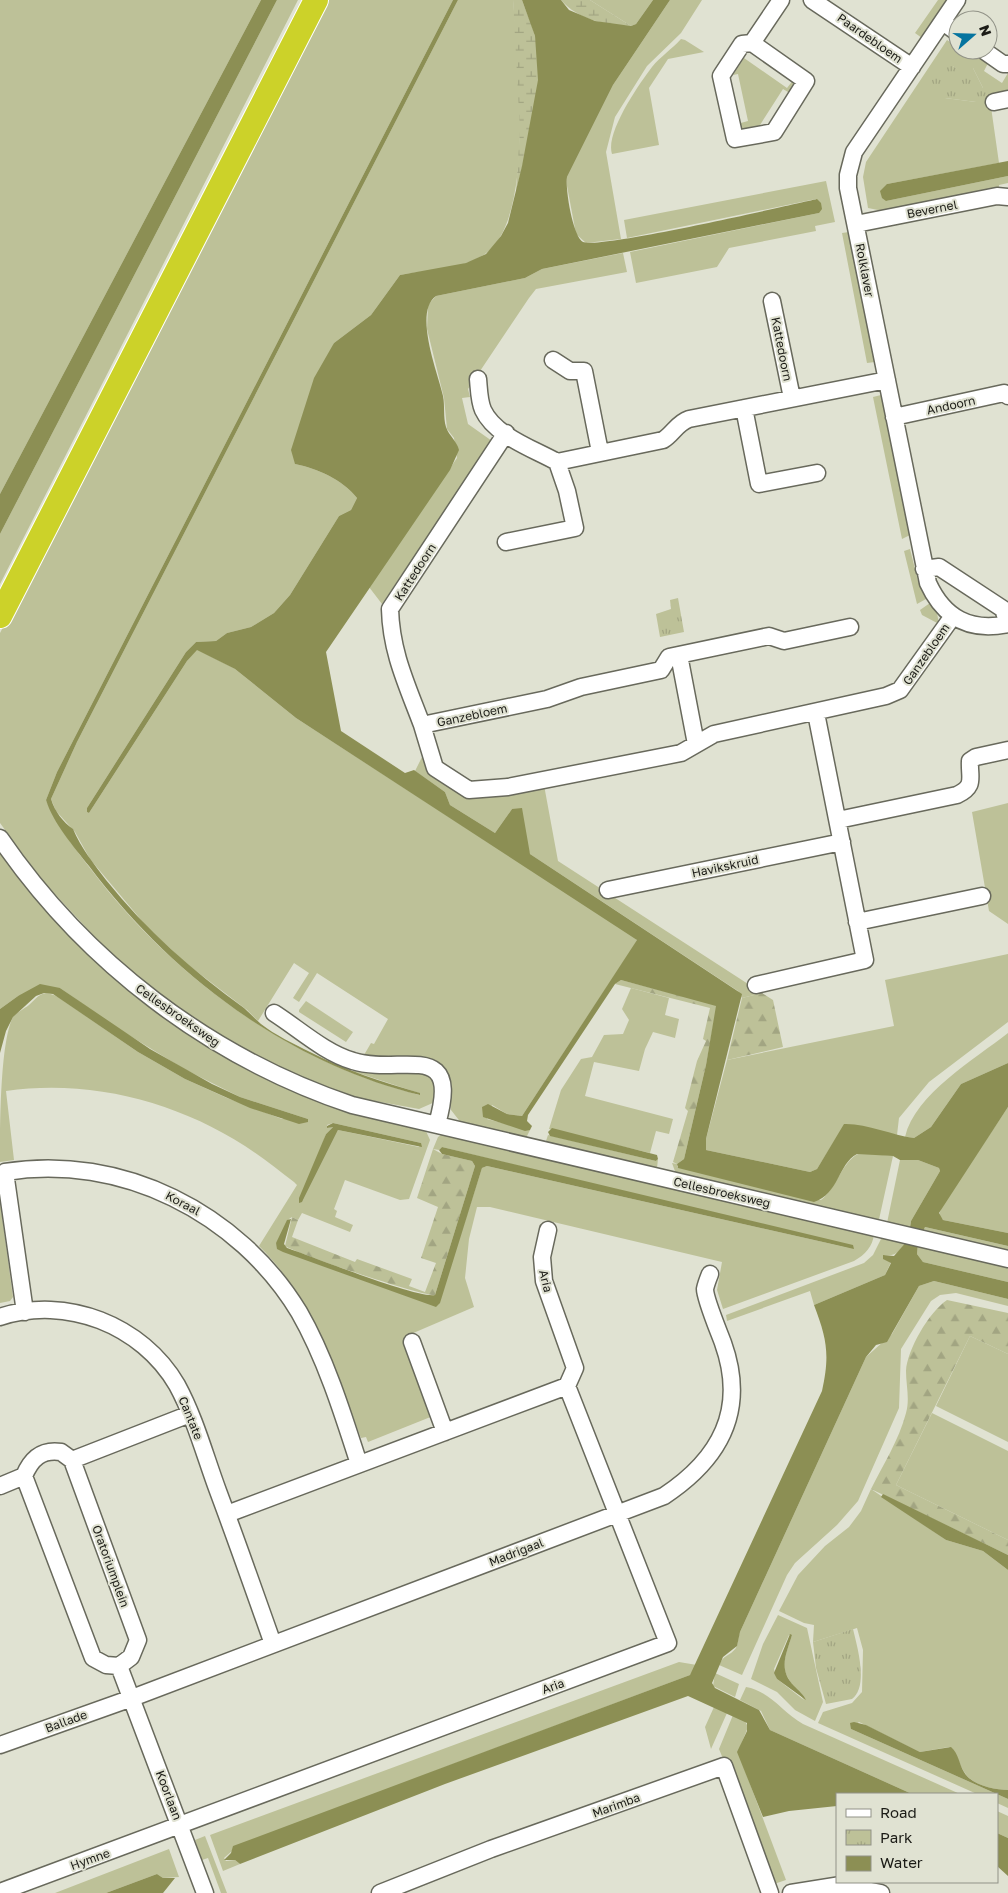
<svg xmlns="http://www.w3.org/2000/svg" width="1008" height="1893" viewBox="0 0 1008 1893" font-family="'Golos Text',sans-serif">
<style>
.green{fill:#bdc198;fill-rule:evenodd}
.forest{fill:url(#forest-firs)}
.wetland{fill:url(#wetland-marsh)}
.park{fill:url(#park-tufts)}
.water{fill:#8c8f54}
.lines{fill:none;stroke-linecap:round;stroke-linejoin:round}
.minor-casing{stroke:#68695c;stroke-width:19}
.highway-casing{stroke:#fff;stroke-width:26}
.minor{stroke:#fff;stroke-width:16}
.highway{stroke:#ccd229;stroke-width:24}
.labels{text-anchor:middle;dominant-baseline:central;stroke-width:4;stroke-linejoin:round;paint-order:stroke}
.street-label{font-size:12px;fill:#1b1b16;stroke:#e0e2d2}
</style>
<defs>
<pattern id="forest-firs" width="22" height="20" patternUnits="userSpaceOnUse" patternTransform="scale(1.25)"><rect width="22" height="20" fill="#bdc198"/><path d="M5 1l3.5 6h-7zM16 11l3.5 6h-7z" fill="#a2a582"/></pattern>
<pattern id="wetland-marsh" width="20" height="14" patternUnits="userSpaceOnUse" patternTransform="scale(1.25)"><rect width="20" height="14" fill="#bdc198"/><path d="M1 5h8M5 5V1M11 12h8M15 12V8" fill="none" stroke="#a2a582"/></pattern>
<pattern id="park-tufts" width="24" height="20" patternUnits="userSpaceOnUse" patternTransform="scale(1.25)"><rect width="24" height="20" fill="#bdc198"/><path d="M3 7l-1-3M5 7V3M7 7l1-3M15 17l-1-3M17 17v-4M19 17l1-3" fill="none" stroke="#a2a582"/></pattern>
</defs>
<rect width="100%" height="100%" fill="#e0e2d2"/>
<path class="green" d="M 0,0 L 261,0 L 0,494 Z
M 277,0 L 298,0 L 0,584 L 0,534 Z
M 324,0 L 453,0 L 57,772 L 46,800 C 58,829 81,856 100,881 C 166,964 250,1030 347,1071 C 371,1081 395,1088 419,1095 L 419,1093 L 352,1071 C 370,1072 428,1061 436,1082 C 437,1087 435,1096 435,1102 L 419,1109 L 364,1099 L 331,1090 L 232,1047 L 119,963 L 41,879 L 0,823 L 0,633 Z
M 458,0 L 513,0 C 518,56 536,219 485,254 C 462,270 427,270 400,275 L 371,315 L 334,343 L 295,464 C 318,469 342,479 357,498 L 351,510 L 339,516 L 290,595 L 274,613 L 251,627 L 227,633 L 216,641 L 196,642 L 186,652 L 87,808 L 87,812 L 89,813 L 187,661 L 197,649 L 235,669 L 296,718 L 636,938 L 637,941 L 522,1116 L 507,1114 L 492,1105 L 487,1119 L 530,1130 L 526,1138 L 462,1124 L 451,1110 L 448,1082 L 385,1060 L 364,1055 L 371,1043 L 374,1044 L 388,1019 L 317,973 L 299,1002 L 293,998 L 309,973 L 294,963 L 258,1021 L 247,1010 L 187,964 L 147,927 L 90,859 L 75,832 L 56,811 L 51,799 L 77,742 Z
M 590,0 L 653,0 L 636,24 L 631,26 Z
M 670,0 L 702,0 L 681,33 L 647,66 L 615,117 L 606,152 L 621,239 L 586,243 L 576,234 L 567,186 L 567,177 L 613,85 Z
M 938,0 L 947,0 L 922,38 L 915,33 Z
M 956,38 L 958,39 L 958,50 L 974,50 L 989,61 L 984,71 L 1002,83 L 1008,73 L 1008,96 L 990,100 L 999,163 L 887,184 L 886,201 L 1008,176 L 1008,183 L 999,185 L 999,190 L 879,214 L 878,210 L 868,208 L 863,177 L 866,162 L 947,40 L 952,43 ZM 953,66 L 960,72 L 973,68 L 983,88 L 976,102 L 945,98 Z
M 681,39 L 685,40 L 704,52 L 668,59 L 649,88 L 659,145 L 612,154 C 605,133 639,84 652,67 C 660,57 672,49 681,39 Z
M 744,58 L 787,88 L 794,79 L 796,80 L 793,95 L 783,89 L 760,125 L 761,129 L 743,132 L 737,124 L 748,121 L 738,74 L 733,75 Z
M 826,181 L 835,222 L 815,226 L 816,231 L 729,248 L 717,267 L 636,283 L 630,252 L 819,213 L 816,199 L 627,238 L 624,220 Z
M 849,232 L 875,362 L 867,363 L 842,233 Z
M 623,253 L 627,272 L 536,289 L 529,298 L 468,389 L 470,397 L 462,398 L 468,424 L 492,441 L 382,604 L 369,587 L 457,458 L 454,438 L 447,429 L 444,398 L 427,329 L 428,305 L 436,296 L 525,278 L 542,269 Z
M 881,395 L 910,535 L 902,539 L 873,397 Z
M 910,549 L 918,581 L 926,599 L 917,604 L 904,551 Z
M 930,603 L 937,613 L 939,624 L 922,615 L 920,610 Z
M 423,755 L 483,798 L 544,785 L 558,861 L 762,993 L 742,998 L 738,991 L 530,854 L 512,809 L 495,833 L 450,805 L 445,792 L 415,771 Z
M 1008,803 L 1008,924 L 989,911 L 972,812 Z
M 0,846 L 186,1031 L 425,1129 L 430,1140 L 409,1199 L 400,1200 L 345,1180 L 334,1209 L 337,1211 L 335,1217 L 353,1225 L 350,1232 L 302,1213 L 298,1220 L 292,1217 L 289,1219 L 276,1244 L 438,1305 L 482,1168 L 487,1166 L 854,1249 L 442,1147 L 439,1150 L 433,1149 L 438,1137 L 444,1133 L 874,1234 C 873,1246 865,1255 854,1261 L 723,1309 L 717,1290 L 722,1262 L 490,1207 L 477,1207 L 469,1239 L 465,1278 L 474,1307 L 404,1337 L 433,1416 L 368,1442 L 366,1437 L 361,1438 C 335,1369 313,1299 259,1246 L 297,1185 L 294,1182 C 278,1170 262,1157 245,1146 C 175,1101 89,1079 6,1091 L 14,1160 L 0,1162 C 0,1128 0,1042 13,1017 C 17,1012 24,1009 29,1005 C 40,995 42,989 58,997 L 138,1052 L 185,1079 L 227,1098 L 282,1119 L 308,1119 L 240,1097 L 184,1069 L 114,1026 L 60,988 L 18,996 L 0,1009 ZM 333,1123 L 421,1143 L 419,1147 L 338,1130 L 302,1202 L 326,1134 L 334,1126 L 327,1128 L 327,1125 Z
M 1008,954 L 1008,1022 L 929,1082 L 899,1118 L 897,1135 L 845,1124 L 817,1169 L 810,1172 L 706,1150 L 706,1139 L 727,1060 L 894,1026 L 885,980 Z
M 631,988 L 669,998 L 665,1015 L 679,1019 L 675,1038 L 653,1032 L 645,1049 L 639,1071 L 594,1062 L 585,1096 L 673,1119 L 669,1134 L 656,1131 L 650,1153 L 549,1129 L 561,1090 L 581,1059 L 592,1057 L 604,1035 L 623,1034 L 629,1020 L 622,1009 Z
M 306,1001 L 353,1032 L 346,1042 L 299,1012 L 299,1010 Z
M 1008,1033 L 1008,1063 L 961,1084 L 931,1127 L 914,1138 L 905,1137 C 915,1094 975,1059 1008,1033 Z
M 1008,1107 L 1008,1233 L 943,1220 L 939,1215 L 942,1206 Z
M 548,1135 L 656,1161 L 658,1159 L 657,1168 L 654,1170 L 547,1144 L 546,1141 Z
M 861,1153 L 893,1156 L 878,1224 L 676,1174 L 672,1163 L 677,1164 L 677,1167 L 821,1200 C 836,1189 844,1157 861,1153 Z
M 900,1160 L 918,1160 L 939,1168 L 940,1171 L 911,1221 L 909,1231 L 887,1223 Z
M 0,1202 L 13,1297 L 10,1301 L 0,1303 Z
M 925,1227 L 1008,1246 L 1008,1253 L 922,1234 Z
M 882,1237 L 908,1240 C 900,1250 897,1257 884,1255 L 891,1262 L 885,1275 L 814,1305 L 810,1291 L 727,1321 L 726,1315 L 864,1263 L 873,1255 Z
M 918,1243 L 1008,1265 L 1008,1282 L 923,1262 L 917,1254 Z
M 934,1281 L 1008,1299 L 1008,1306 L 956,1293 L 940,1295 L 931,1301 L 901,1349 L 899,1408 L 858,1501 L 837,1525 L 795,1563 L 787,1575 L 742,1675 L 719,1665 C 723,1655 730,1656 736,1648 C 738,1644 738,1637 740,1632 L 866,1357 L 892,1334 L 919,1286 Z
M 970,1336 L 1008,1354 L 1008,1442 L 936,1406 Z
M 932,1413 L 1008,1451 L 1008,1540 L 896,1485 Z
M 871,1489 L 946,1540 L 983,1551 L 1008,1570 L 1008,1790 C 995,1790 972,1785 965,1773 C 958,1763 959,1756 949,1747 L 920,1752 L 859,1722 L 851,1729 L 1008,1799 L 1008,1808 L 997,1803 L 997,1794 L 977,1794 L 818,1723 L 823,1712 L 852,1703 L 862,1692 L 863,1650 L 857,1628 L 813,1642 L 814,1625 L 804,1623 L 779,1611 L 798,1575 L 825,1546 L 849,1527 L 861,1511 Z
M 778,1615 L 807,1628 L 823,1702 L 815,1721 L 795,1710 L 777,1692 L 751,1679 L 763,1644 ZM 789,1635 L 792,1635 C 780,1671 781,1670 804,1700 L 777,1679 L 774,1669 Z
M 679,1662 L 697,1665 L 690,1675 L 440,1769 L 232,1851 L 224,1858 L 226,1861 L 235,1860 L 240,1864 L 223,1871 L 210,1835 Z
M 715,1673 L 739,1684 L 735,1697 L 713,1686 Z
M 746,1687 C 770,1691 783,1713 803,1724 L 960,1794 L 912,1794 L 770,1730 L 761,1711 L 740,1700 Z
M 714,1707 L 727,1713 L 711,1749 L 705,1727 Z
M 733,1715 L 745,1721 L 748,1727 L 738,1752 L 786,1880 L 774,1884 L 719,1749 Z
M 997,1811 L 1008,1816 L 1008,1838 L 997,1833 Z
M 205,1836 L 227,1893 L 221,1893 L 208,1858 L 202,1860 L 195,1840 Z
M 169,1849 L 179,1877 L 163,1878 L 157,1874 L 106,1893 L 55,1893 Z"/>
<path class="forest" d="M 621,980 L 717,1005 L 706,1065 L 684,1159 L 677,1164 L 673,1162 L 688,1111 L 685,1108 L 697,1061 L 706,1041 L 703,1039 L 710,1008 L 615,984 Z
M 762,993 L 773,1000 L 783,1047 L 727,1060 L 742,998 Z
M 433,1149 L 442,1154 L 472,1161 L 475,1166 L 435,1295 C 424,1297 297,1254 285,1246 L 292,1217 L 298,1220 L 292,1237 L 355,1262 L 357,1259 L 412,1279 L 409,1286 L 425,1292 L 436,1263 L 421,1258 L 438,1207 L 417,1198 Z
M 947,1300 L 1008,1313 L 1008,1354 L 970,1336 L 896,1485 L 1008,1540 L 1008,1555 L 871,1489 C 883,1465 899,1440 906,1413 C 910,1399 906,1385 906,1371 C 907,1350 929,1312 947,1300 Z"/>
<path class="wetland" d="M 513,0 L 522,0 C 526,12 532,24 535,36 C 546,87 528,143 516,192 L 520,130 Z
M 561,0 L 590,0 L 631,26 C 606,25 578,20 561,0 Z"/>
<path class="park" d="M 943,65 L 953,66 L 960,71 L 967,66 L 973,68 L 983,88 L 990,92 L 981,106 L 976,102 L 945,98 L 934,91 L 931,78 Z
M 678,598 L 684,632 L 660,637 L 656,614 L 671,609 L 670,600 Z
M 853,1629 C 857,1646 869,1686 852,1699 L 826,1704 L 816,1668 L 813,1642 Z"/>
<path class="water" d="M 261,0 L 277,0 L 0,534 L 0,494 Z
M 453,0 L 458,0 L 77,742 L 51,799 C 55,812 63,822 73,829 C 81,848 94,864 106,880 C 146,930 193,971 244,1008 C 250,1013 255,1019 261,1024 C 275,1035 294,1044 310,1052 C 345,1070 382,1082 420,1093 L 420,1095 C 286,1062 171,975 89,866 C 74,847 53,823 46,800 L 57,772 Z
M 522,0 L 561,0 L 569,10 L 595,21 L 631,26 L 636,24 L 653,0 L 670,0 L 613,85 L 567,177 C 565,189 573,237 583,242 C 599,249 786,206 817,199 L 821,203 L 822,209 L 819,213 L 542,269 L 525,278 L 436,296 C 413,312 438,373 443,396 C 445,406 443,417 446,427 C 449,436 457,441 459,450 L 450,470 L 326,652 L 341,731 L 405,773 L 414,770 L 445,792 L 450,805 L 495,833 L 512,809 L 522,808 L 530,854 L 742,994 L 706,1139 L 706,1150 L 810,1172 L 817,1169 L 844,1124 C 865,1123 892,1135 914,1138 L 931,1127 L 961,1084 L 1008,1063 L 1008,1107 L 939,1213 L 943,1220 L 1008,1233 L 1008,1246 L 925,1227 L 918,1243 L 917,1254 L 923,1262 L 1008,1282 L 1008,1299 L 934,1281 L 919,1286 L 887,1342 L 876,1345 L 866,1357 L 740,1632 L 737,1646 L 723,1657 L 712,1683 L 715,1688 L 759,1710 L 770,1730 L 912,1794 L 837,1794 L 837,1806 L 789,1811 L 763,1817 L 737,1752 L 747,1731 L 747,1723 L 688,1696 L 445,1784 L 240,1864 L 235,1860 L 224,1860 L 231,1853 L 233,1846 L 690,1675 L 822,1391 C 830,1355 827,1339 814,1305 L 885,1275 L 891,1263 L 883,1259 L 883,1255 L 894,1256 L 908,1240 L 911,1221 L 940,1171 L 939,1168 L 918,1160 L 900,1160 L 893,1156 L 857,1154 C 838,1164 839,1194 814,1202 L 678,1168 L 677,1164 L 684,1159 L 706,1065 L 716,1006 L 621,980 L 615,984 L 528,1115 L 527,1121 L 532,1126 L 530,1130 L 525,1131 L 483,1117 L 482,1107 L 488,1104 L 507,1114 L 522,1116 L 637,940 L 296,718 L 235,669 L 197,650 L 187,661 L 89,813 L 87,812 L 87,808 L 186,652 L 196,642 L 216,641 L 227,633 L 251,627 L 274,613 L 290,595 L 339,516 L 351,510 L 357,498 C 342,479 318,469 295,464 L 291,450 L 314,378 L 334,343 L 371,315 L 400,275 L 466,263 L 486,254 L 501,236 L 508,223 L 522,166 L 538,80 L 535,36 Z
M 1008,161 L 1008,176 L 886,201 L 882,198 L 880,191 L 887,184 Z
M 40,984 L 60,988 L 150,1049 L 212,1084 L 240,1097 L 308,1119 L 308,1122 L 299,1124 L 250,1108 L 185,1079 L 138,1052 L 53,994 L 44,993 L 36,996 L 13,1017 L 6,1031 L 0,1053 L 0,1009 L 18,996 Z
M 333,1123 L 421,1143 L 422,1147 L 338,1130 L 302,1202 L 299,1203 L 299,1198 L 326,1134 L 333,1127 L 327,1128 L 327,1126 Z
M 552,1128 L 657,1155 L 658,1159 L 656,1161 L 550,1136 L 548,1132 Z
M 442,1147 L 853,1245 L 854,1249 L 487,1166 L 482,1168 L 440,1303 L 436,1307 L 283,1252 L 277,1249 L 276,1243 L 287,1220 L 291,1219 L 284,1244 L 287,1248 C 311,1256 418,1299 435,1295 L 475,1166 L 472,1161 L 442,1154 L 439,1150 Z
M 883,1494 L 1008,1555 L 1008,1570 L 983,1551 L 946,1540 L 881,1497 Z
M 790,1634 L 792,1635 C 786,1655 778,1669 794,1686 C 798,1690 804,1695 806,1700 L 777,1679 L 774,1673 Z
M 854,1722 L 866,1725 L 920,1752 L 951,1747 C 959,1754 959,1764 964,1772 C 971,1785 995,1790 1008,1790 L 1008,1799 L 851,1729 L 850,1723 Z
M 997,1833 L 1008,1838 L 1008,1876 L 997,1866 Z
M 157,1874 L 163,1878 L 175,1878 L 163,1893 L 106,1893 Z"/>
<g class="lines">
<defs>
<path id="minor" d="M 812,0 L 912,67
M 957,0 L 854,152 L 848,175 L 848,188 L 928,583 C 944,618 970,632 1008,624
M 943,22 L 958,33
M 752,43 L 806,81 L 774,132 L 735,139 L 721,76 L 742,44 Z
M 752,43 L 781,0
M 983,50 L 1003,64 L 1008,64
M 994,102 L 1008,99
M 856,224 L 997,196 L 1008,197
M 772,301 L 792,398
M 553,360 L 570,371 L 584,371 L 600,452
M 478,379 C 479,389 479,401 483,410 C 495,436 534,449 557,462 L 663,440 C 673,434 677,423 689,419 L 887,380
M 744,408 L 759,484 L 817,473
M 894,417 L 1004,393 L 1008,396
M 506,542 L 575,528 L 567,491 L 557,462
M 924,569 L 939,567 L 1003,609 L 1008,624
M 850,627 L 784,641 L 769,636 L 669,657 L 661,670 L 581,687 L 547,699 L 422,725 L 435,768 L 469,790 L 508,787 L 681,753 L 714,734 L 886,696 L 900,690 L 953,616
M 679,655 L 696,744
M 422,725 C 407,685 391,652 390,609 L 506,433
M 838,820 L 957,795 C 976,786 969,778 970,761 L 976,757 L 1008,750
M 0,838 C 85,962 209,1057 352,1105 L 1008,1259
M 608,890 L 842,842
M 857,922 L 982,896
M 756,985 L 865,960 L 816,713
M 274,1013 C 299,1029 325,1053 353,1061 C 401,1076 462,1037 437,1124
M 25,1312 L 5,1172 C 121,1153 239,1213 299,1312 C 325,1357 343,1414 359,1464
M 0,1317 C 66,1295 142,1325 177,1385 C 195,1418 205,1456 218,1491 C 237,1542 255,1593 273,1644
M 412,1342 L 445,1432
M 72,1460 L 138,1640 L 131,1657 L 119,1666 L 106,1665 L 93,1658 L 24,1476 C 31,1459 41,1449 61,1452 L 72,1460 L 190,1414
M 0,1486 L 24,1476
M 227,1514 L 567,1386
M 119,1666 L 205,1893
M 0,1745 L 132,1698 L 664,1496 C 720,1459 747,1410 723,1343 C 719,1332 705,1299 705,1289 C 706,1284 708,1279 710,1274
M 0,1892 L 668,1643 L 567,1386 L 575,1368 L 544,1281 L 542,1257 L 548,1230
M 380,1893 L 491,1849 L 724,1766 L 770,1893
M 791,1893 L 841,1885 L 881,1893"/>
<path id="highway" d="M 0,616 L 316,0"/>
</defs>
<use href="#minor" class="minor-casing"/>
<use href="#highway" class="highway-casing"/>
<use href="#minor" class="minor"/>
<use href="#highway" class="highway"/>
</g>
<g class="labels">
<g class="street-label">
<text transform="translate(870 38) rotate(35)">Paardebloem</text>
<text transform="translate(932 209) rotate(-11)">Bevernel</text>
<text transform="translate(865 270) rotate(79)">Rolklaver</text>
<text transform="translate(782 349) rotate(79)">Kattedoorn</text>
<text transform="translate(951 405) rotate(-12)">Andoorn</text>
<text transform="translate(415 572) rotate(-57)">Kattedoorn</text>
<text transform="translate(926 654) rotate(-55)">Ganzebloem</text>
<text transform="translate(472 715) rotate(-12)">Ganzebloem</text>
<text transform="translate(725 866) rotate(-12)">Havikskruid</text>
<text transform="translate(178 1015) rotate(35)">Cellesbroeksweg</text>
<text transform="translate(722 1192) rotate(13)">Cellesbroeksweg</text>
<text transform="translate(183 1203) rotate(28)">Koraal</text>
<text transform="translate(546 1281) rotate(77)">Aria</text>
<text transform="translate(191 1418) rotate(68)">Cantate</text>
<text transform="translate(516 1552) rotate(-21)">Madrigaal</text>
<text transform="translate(111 1566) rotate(70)">Oratoriumplein</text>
<text transform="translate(553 1686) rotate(-20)">Aria</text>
<text transform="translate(66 1721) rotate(-20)">Ballade</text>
<text transform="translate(169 1795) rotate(69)">Koorlaan</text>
<text transform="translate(616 1805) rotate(-20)">Marimba</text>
<text transform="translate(90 1859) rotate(-20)">Hymne</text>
</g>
</g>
<rect x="836" y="1793" width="162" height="90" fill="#e0e2d2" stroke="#919287"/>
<rect x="846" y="1809" width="25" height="8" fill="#ffffff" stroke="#919287"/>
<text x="880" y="1818" font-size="15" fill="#1b1b16">Road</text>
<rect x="846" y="1830" width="25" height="15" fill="url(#park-tufts)" stroke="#919287"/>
<text x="880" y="1843" font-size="15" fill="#1b1b16">Park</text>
<rect x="846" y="1856" width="25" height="15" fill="#8c8f54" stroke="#919287"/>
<text x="880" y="1868" font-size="15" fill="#1b1b16">Water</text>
<g transform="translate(973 35) rotate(70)"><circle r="24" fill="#e0e2d2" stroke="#919287"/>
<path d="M0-4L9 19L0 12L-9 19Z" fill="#05749f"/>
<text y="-8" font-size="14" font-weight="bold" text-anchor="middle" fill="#1b1b16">N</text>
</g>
</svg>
